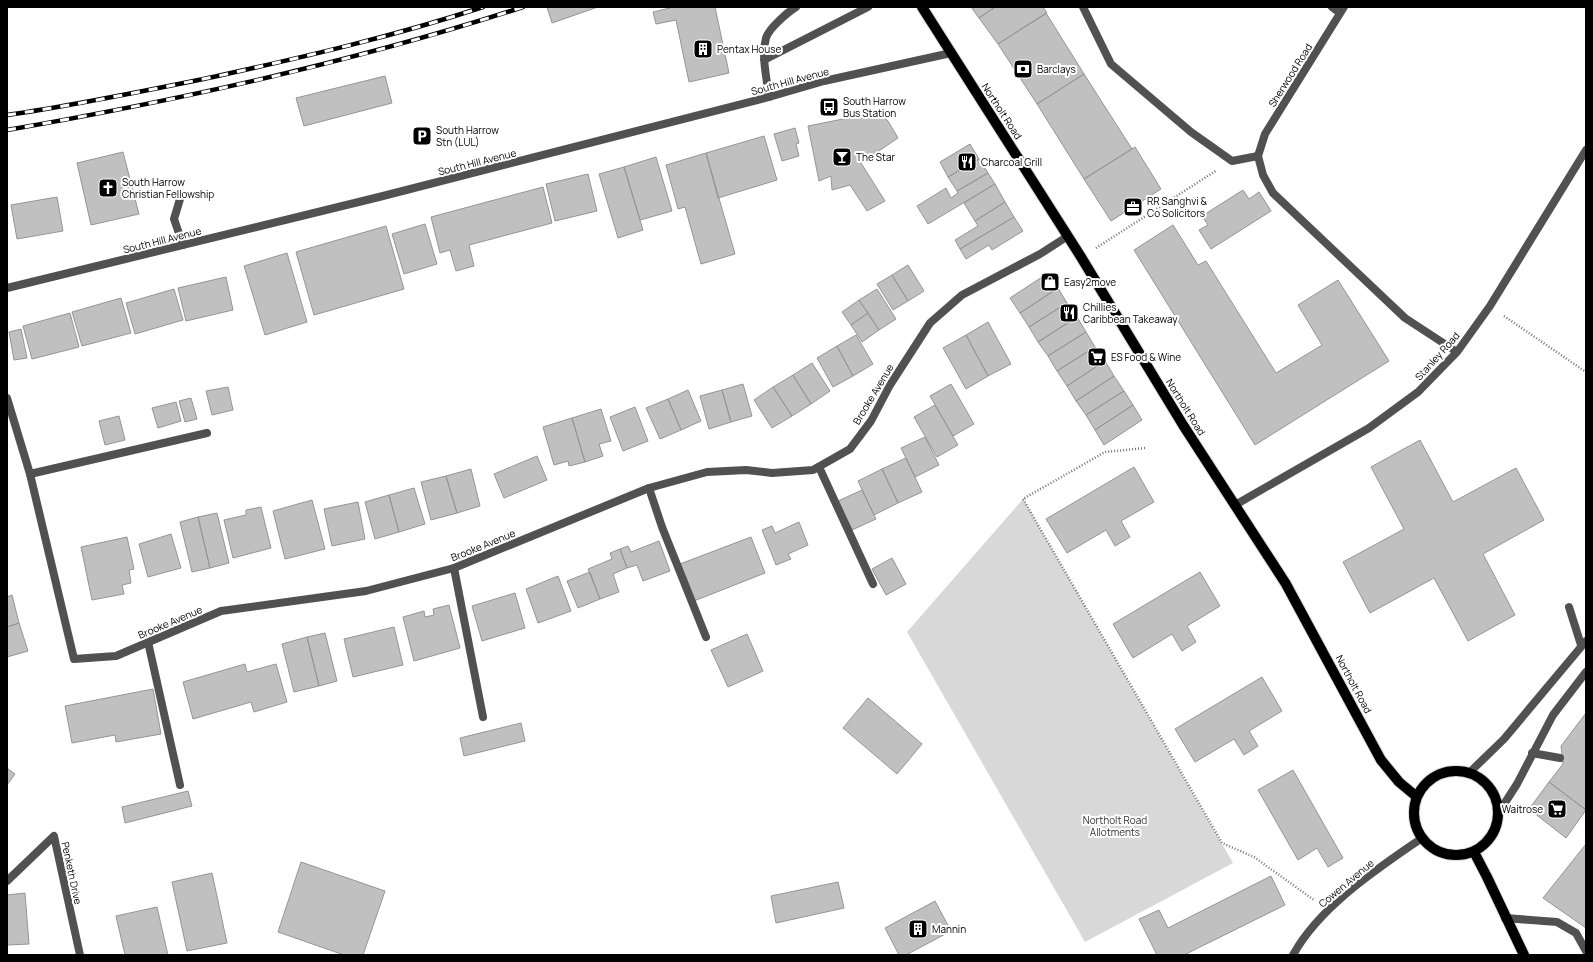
<svg xmlns="http://www.w3.org/2000/svg" width="1593" height="962" viewBox="0 0 1593 962" font-family="Manrope,sans-serif">
<style>
.green{fill:#d8d8d8}
.building{fill:#c0c0c0;stroke:#959595}
.lines{fill:none;stroke-linecap:round;stroke-linejoin:round}
.primary-casing{stroke:#dbdbdb;stroke-width:12}
.path{stroke:#737373;stroke-width:2.5;stroke-dasharray:1 2;stroke-linecap:butt}
.service{stroke:#515151;stroke-width:8}
.minor{stroke:#515151;stroke-width:8}
.primary{stroke:#000;stroke-width:10}
.rail-casing{stroke:#000;stroke-width:4.5}
.rail{stroke:#fff;stroke-width:3;stroke-dasharray:9;stroke-linecap:butt}
.labels{text-anchor:middle;dominant-baseline:central;stroke-width:4;stroke-linejoin:round;paint-order:stroke}
.poi-label{font-size:10px;fill:#000;stroke:#fff;text-anchor:start}
.street-label{font-size:10px;fill:#000;stroke:#fff}
.park-label{font-size:10px;fill:#2f2f2f;stroke:#fff}
</style>
<rect width="100%" height="100%" fill="#fff"/>
<path class="green" d="M 1023,499 L 1233,863 L 1085,942 L 907,632 Z"/>
<path class="building" d="M 547,7 L 598,7 L 552,23 Z
M 674,7 L 715,7 L 729,73 L 689,82 L 676,20 L 656,24 L 653,12 Z
M 971,7 L 995,7 L 979,18 Z
M 995,7 L 1043,7 L 1047,13 L 998,44 L 979,18 Z
M 1046,13 L 1084,74 L 1037,104 L 998,44 Z
M 1084,74 L 1132,149 L 1084,179 L 1037,104 Z
M 385,76 L 392,103 L 304,126 L 296,98 Z
M 873,113 L 882,115 L 888,121 L 898,138 L 861,163 L 885,201 L 867,211 L 850,185 L 832,190 L 831,176 L 819,181 L 808,126 Z
M 795,128 L 799,143 L 796,144 L 799,156 L 782,161 L 774,134 Z
M 764,136 L 777,180 L 718,198 L 706,153 Z
M 970,144 L 979,159 L 948,177 L 940,162 Z
M 1135,147 L 1161,189 L 1111,221 L 1084,179 Z
M 123,152 L 139,214 L 91,225 L 77,163 Z
M 706,153 L 735,254 L 701,264 L 685,207 L 678,209 L 666,165 Z
M 656,157 L 672,211 L 640,220 L 624,167 Z
M 979,159 L 988,173 L 957,191 L 948,177 Z
M 624,167 L 643,230 L 618,238 L 599,174 Z
M 988,173 L 995,184 L 928,224 L 917,206 L 946,188 L 951,198 L 958,193 L 957,191 Z
M 588,174 L 597,211 L 555,221 L 546,184 Z
M 995,184 L 1005,202 L 975,221 L 964,203 Z
M 543,187 L 552,223 L 469,245 L 474,266 L 456,271 L 450,250 L 440,253 L 431,217 Z
M 1243,190 L 1249,199 L 1259,192 L 1271,211 L 1211,249 L 1199,230 L 1208,225 L 1202,216 Z
M 57,197 L 63,231 L 17,239 L 11,205 Z
M 1005,202 L 1014,217 L 960,249 L 955,240 L 978,226 L 975,221 Z
M 1014,217 L 1023,231 L 992,250 L 989,245 L 966,259 L 960,249 Z
M 425,224 L 437,264 L 404,274 L 392,234 Z
M 1173,225 L 1198,265 L 1206,261 L 1276,373 L 1322,345 L 1298,305 L 1338,280 L 1389,361 L 1255,445 L 1134,250 Z
M 386,226 L 404,289 L 314,315 L 296,252 Z
M 287,253 L 307,322 L 265,335 L 244,266 Z
M 908,265 L 924,291 L 908,301 L 892,275 Z
M 1048,273 L 1058,288 L 1020,313 L 1010,298 Z
M 892,275 L 908,301 L 893,310 L 877,284 Z
M 226,277 L 233,310 L 186,321 L 178,288 Z
M 1058,288 L 1067,303 L 1029,327 L 1020,313 Z
M 174,289 L 183,320 L 135,334 L 126,303 Z
M 877,289 L 896,319 L 879,330 L 859,300 Z
M 121,298 L 131,333 L 82,346 L 72,312 Z
M 859,300 L 868,313 L 851,325 L 842,312 Z
M 1067,303 L 1077,317 L 1038,342 L 1029,327 Z
M 70,313 L 79,347 L 32,359 L 23,326 Z
M 868,313 L 879,330 L 862,342 L 851,325 Z
M 1077,317 L 1086,332 L 1048,356 L 1038,342 Z
M 988,322 L 1011,364 L 988,376 L 966,335 Z
M 21,329 L 27,358 L 14,360 L 9,332 Z
M 1086,332 L 1095,347 L 1057,371 L 1048,356 Z
M 856,335 L 873,364 L 853,376 L 837,346 Z
M 966,335 L 988,376 L 966,389 L 943,348 Z
M 837,346 L 853,376 L 833,387 L 817,358 Z
M 1095,347 L 1105,361 L 1067,386 L 1057,371 Z
M 1105,361 L 1114,376 L 1076,401 L 1067,386 Z
M 812,363 L 830,391 L 811,404 L 793,375 Z
M 793,375 L 811,404 L 792,416 L 773,387 Z
M 1114,376 L 1124,391 L 1086,415 L 1076,401 Z
M 743,384 L 752,416 L 731,422 L 722,390 Z
M 951,384 L 974,424 L 953,436 L 930,396 Z
M 228,387 L 233,410 L 212,415 L 206,391 Z
M 773,387 L 792,416 L 772,428 L 754,400 Z
M 688,390 L 701,421 L 681,430 L 668,399 Z
M 722,390 L 731,422 L 709,429 L 700,396 Z
M 1124,391 L 1133,405 L 1095,430 L 1086,415 Z
M 191,398 L 197,419 L 185,422 L 179,401 Z
M 668,399 L 681,430 L 660,439 L 646,408 Z
M 176,402 L 181,421 L 158,428 L 152,408 Z
M 935,405 L 958,445 L 937,457 L 914,417 Z
M 1133,405 L 1142,420 L 1104,445 L 1095,430 Z
M 635,407 L 648,441 L 623,451 L 610,417 Z
M 601,409 L 611,441 L 599,444 L 603,456 L 585,462 L 572,418 Z
M 119,416 L 125,440 L 105,445 L 99,421 Z
M 572,418 L 585,462 L 569,466 L 568,461 L 554,465 L 543,427 Z
M 925,437 L 939,465 L 915,477 L 901,448 Z
M 1420,440 L 1453,502 L 1516,468 L 1544,520 L 1483,554 L 1515,615 L 1468,641 L 1434,578 L 1370,613 L 1343,562 L 1404,529 L 1371,467 Z
M 537,456 L 547,480 L 504,498 L 494,474 Z
M 906,458 L 922,492 L 898,503 L 882,469 Z
M 1134,467 L 1154,502 L 1121,521 L 1130,537 L 1115,546 L 1106,530 L 1067,553 L 1046,519 Z
M 471,469 L 480,506 L 457,513 L 446,476 Z
M 882,469 L 898,503 L 874,515 L 858,481 Z
M 446,476 L 457,513 L 431,520 L 421,482 Z
M 414,488 L 425,524 L 399,532 L 389,495 Z
M 862,490 L 876,519 L 852,530 L 838,501 Z
M 389,495 L 399,532 L 375,539 L 365,502 Z
M 312,500 L 325,549 L 285,559 L 273,511 Z
M 358,502 L 365,539 L 332,546 L 324,509 Z
M 261,507 L 271,548 L 233,558 L 224,520 L 246,515 L 246,510 Z
M 217,513 L 229,563 L 210,568 L 198,517 Z
M 198,517 L 210,568 L 192,572 L 180,522 Z
M 799,522 L 808,545 L 788,554 L 791,559 L 776,565 L 762,530 L 772,526 L 775,533 Z
M 171,534 L 181,568 L 148,577 L 139,544 Z
M 127,537 L 134,569 L 129,570 L 131,583 L 122,585 L 124,594 L 92,600 L 81,547 Z
M 751,537 L 765,573 L 694,601 L 680,564 Z
M 659,541 L 670,571 L 643,581 L 637,565 L 627,568 L 620,549 L 628,546 L 631,552 Z
M 620,549 L 627,568 L 613,574 L 619,592 L 600,599 L 588,569 L 612,559 L 610,553 Z
M 892,558 L 906,584 L 886,595 L 872,569 Z
M 590,572 L 600,599 L 578,608 L 567,581 Z
M 1200,572 L 1220,606 L 1187,626 L 1196,642 L 1182,651 L 1172,634 L 1133,658 L 1113,624 Z
M 558,576 L 571,611 L 538,623 L 526,589 Z
M 515,593 L 525,628 L 482,641 L 472,606 Z
M 12,595 L 19,623 L 7,627 L 7,597 Z
M 449,605 L 460,648 L 414,661 L 403,617 L 424,611 L 425,617 L 434,615 L 433,609 Z
M 19,623 L 28,651 L 7,657 L 7,627 Z
M 394,627 L 403,665 L 353,677 L 344,639 Z
M 325,633 L 337,681 L 319,686 L 307,637 Z
M 747,634 L 763,671 L 728,687 L 711,650 Z
M 307,637 L 319,686 L 294,692 L 282,644 Z
M 245,664 L 247,672 L 276,664 L 287,702 L 254,712 L 251,702 L 193,719 L 183,682 Z
M 1262,677 L 1282,711 L 1249,731 L 1258,746 L 1244,755 L 1234,739 L 1195,762 L 1175,729 Z
M 153,689 L 161,734 L 116,742 L 115,735 L 72,743 L 65,706 Z
M 868,698 L 922,744 L 897,774 L 843,728 Z
M 1586,713 L 1586,810 L 1549,782 L 1563,764 L 1561,746 Z
M 521,723 L 525,741 L 464,756 L 460,738 Z
M 7,768 L 15,774 L 7,785 Z
M 1293,770 L 1343,858 L 1328,867 L 1317,848 L 1298,860 L 1258,790 Z
M 1549,782 L 1586,810 L 1566,838 L 1529,809 Z
M 188,791 L 192,806 L 125,823 L 122,807 Z
M 1586,844 L 1586,928 L 1543,898 Z
M 301,862 L 385,891 L 363,955 L 344,955 L 278,932 Z
M 212,873 L 227,943 L 187,951 L 172,882 Z
M 1271,876 L 1285,905 L 1184,955 L 1157,955 L 1139,919 L 1159,910 L 1168,928 Z
M 838,882 L 844,908 L 776,923 L 771,896 Z
M 25,893 L 29,944 L 7,945 L 7,895 Z
M 935,901 L 951,931 L 906,955 L 899,955 L 885,928 Z
M 157,907 L 168,955 L 125,955 L 116,916 Z"/>
<g class="lines">
<defs>
<path id="primary" d="M 922,7 L 1081,257 L 1183,425 L 1286,584 L 1381,760 L 1399,782 L 1417,797
M1414 813a42 42 0 1 1 84 0a42 42 0 1 1-84 0Z
M 1474,852 L 1487,877 L 1524,955"/>
</defs>
<use href="#primary" class="primary-casing"/>
<path class="path" d="M 1096,248 L 1217,170
M 1504,316 L 1586,372
M 1145,448 L 1105,452 L 1023,499 L 1222,843 L 1254,857 L 1314,900"/>
<path class="service" d="M 1083,7 L 1111,64 L 1191,132 L 1232,161 L 1258,156
M 764,60 L 868,7
M 769,97 C 767,79 761,56 766,38 C 769,28 788,12 796,7
M 180,199 L 174,219 L 183,245
M 819,467 L 873,584
M 30,474 L 207,433
M 649,488 L 662,527 L 706,637
M 454,568 L 483,717
M 1569,607 L 1581,645
M 148,642 L 180,785
M 1532,753 L 1560,758
M 1469,773 L 1504,739 L 1586,641
M 1499,812 L 1517,784 L 1553,715 L 1586,672
M 1505,918 L 1557,922 L 1576,933 L 1586,951
M 1293,955 C 1320,906 1377,869 1422,838"/>
<path class="minor" d="M 1332,7 L 1340,13
M 1344,7 L 1265,134 L 1258,156 L 1263,175 L 1273,193 L 1405,318 L 1457,352
M 7,288 L 379,197 L 769,97 L 824,81 L 951,53
M 7,398 L 30,474 L 74,659 L 116,656 L 221,611 L 366,591 L 454,568 L 649,488 L 707,472 L 746,470 L 772,473 L 813,470 L 850,449 L 871,421 L 890,385 L 930,323 L 962,295 L 1040,254 L 1068,236
M 1235,505 L 1369,428 L 1418,392 L 1457,352 L 1490,306 L 1586,150
M 7,881 L 54,836 L 80,955"/>
<use href="#primary" class="primary"/>
<defs>
<path id="rail" d="M 7,115 C 76,105 144,91 213,77 C 304,57 395,36 483,7
M 7,130 C 181,100 354,62 523,7"/>
</defs>
<use href="#rail" class="rail-casing"/>
<use href="#rail" class="rail"/>
</g>
<defs>
<symbol id="building-square" viewBox="-11 -11 22 22"><rect x="-9" y="-9" width="18" height="18" rx="4" fill="#000" stroke="#fff"/><path d="M-4-6H4V6H1V3H-1V6H-4ZM-2.5-4.3h1.7v1.8h-1.7ZM.8-4.3h1.7v1.8H.8ZM-2.5-1h1.7V.8h-1.7ZM.8-1h1.7V.8H.8Z" fill="#fff"/></symbol>
<symbol id="bank-square" viewBox="-11 -11 22 22"><rect x="-9" y="-9" width="18" height="18" rx="4" fill="#000" stroke="#fff"/><path d="M-6-4H6V4H-6ZM0-2.3a2.3 2.3 0 1 0 0 4.6a2.3 2.3 0 1 0 0-4.6Z" fill="#fff"/></symbol>
<symbol id="bus-square" viewBox="-11 -11 22 22"><rect x="-9" y="-9" width="18" height="18" rx="4" fill="#000" stroke="#fff"/><path d="M-5-6H5V4H4V6H2V4H-2V6H-4V4H-5ZM-3.5-4V0h7V-4ZM-3.5 1.2v1.5H-2V1.2ZM2 1.2v1.5H3.5V1.2Z" fill="#fff"/></symbol>
<symbol id="parking-square" viewBox="-11 -11 22 22"><rect x="-9" y="-9" width="18" height="18" rx="4" fill="#000" stroke="#fff"/><path d="M-3.5-5.5H1a3.5 3.5 0 0 1 0 7H-1V5.5H-3.5ZM-1-3.4V-.6H.8a1.4 1.4 0 0 0 0-2.8Z" fill="#fff"/></symbol>
<symbol id="bar-square" viewBox="-11 -11 22 22"><rect x="-9" y="-9" width="18" height="18" rx="4" fill="#000" stroke="#fff"/><path d="M-6-5H6L.8 .8V4.5H3.5V6h-7V4.5H-.8V.8Z" fill="#fff"/></symbol>
<symbol id="restaurant-square" viewBox="-11 -11 22 22"><rect x="-9" y="-9" width="18" height="18" rx="4" fill="#000" stroke="#fff"/><path d="M-5-6h1v4h1v-4h1v4h1v-4h1v5L-1.5 .5V6h-2V.5L-5-1ZM5-6V6H3V1.5H1.5Q1.5-4 5-6Z" fill="#fff"/></symbol>
<symbol id="church-square" viewBox="-11 -11 22 22"><rect x="-9" y="-9" width="18" height="18" rx="4" fill="#000" stroke="#fff"/><path d="M-1.2-6h2.4v3.5h3.3v2.4h-3.3V6h-2.4V-.1h-3.3v-2.4h3.3Z" fill="#fff"/></symbol>
<symbol id="office-square" viewBox="-11 -11 22 22"><rect x="-9" y="-9" width="18" height="18" rx="4" fill="#000" stroke="#fff"/><path d="M-6-3h4V-5.5h4V-3h4V5H-6ZM-1-4.5V-3h2v-1.5ZM-6 0V1H6V0Z" fill="#fff"/></symbol>
<symbol id="shop-square" viewBox="-11 -11 22 22"><rect x="-9" y="-9" width="18" height="18" rx="4" fill="#000" stroke="#fff"/><path d="M-5-2.5h2.3a2.7 3.5 0 0 1 5.4 0H5L5.5 6h-11ZM-1.5-2.5h3a1.5 2.3 0 0 0-3 0Z" fill="#fff"/></symbol>
<symbol id="supermarket-square" viewBox="-11 -11 22 22"><rect x="-9" y="-9" width="18" height="18" rx="4" fill="#000" stroke="#fff"/><path d="M-6-5.5h2.5l.6 2H6L4.5 2H-2.5L-4.4-4H-6ZM-1.5 3.2a1.3 1.3 0 1 0 .1 0ZM3 3.2a1.3 1.3 0 1 0 .1 0Z" fill="#fff"/></symbol>
</defs>
<g fill-rule="evenodd">
<use href="#building-square" x="692" y="38" width="22" height="22"/>
<use href="#bank-square" x="1012" y="58" width="22" height="22"/>
<use href="#bus-square" x="818" y="96" width="22" height="22"/>
<use href="#parking-square" x="411" y="125" width="22" height="22"/>
<use href="#bar-square" x="831" y="146" width="22" height="22"/>
<use href="#restaurant-square" x="956" y="151" width="22" height="22"/>
<use href="#church-square" x="97" y="177" width="22" height="22"/>
<use href="#office-square" x="1122" y="196" width="22" height="22"/>
<use href="#shop-square" x="1039" y="271" width="22" height="22"/>
<use href="#restaurant-square" x="1058" y="302" width="22" height="22"/>
<use href="#supermarket-square" x="1086" y="346" width="22" height="22"/>
<use href="#supermarket-square" x="1546" y="798" width="22" height="22"/>
<use href="#building-square" x="907" y="918" width="22" height="22"/>
</g>
<g class="labels">
<g class="poi-label">
<text x="717" y="49">Pentax House</text>
<text x="1037" y="69">Barclays</text>
<text x="843" y="101">South Harrow<tspan x="843" dy="12">Bus Station</tspan></text>
<text x="436" y="130">South Harrow<tspan x="436" dy="12">Stn (LUL)</tspan></text>
<text x="856" y="157">The Star</text>
<text x="981" y="162">Charcoal Grill</text>
<text x="122" y="182">South Harrow<tspan x="122" dy="12">Christian Fellowship</tspan></text>
<text x="1147" y="201">RR Sanghvi &amp;<tspan x="1147" dy="12">Co Solicitors</tspan></text>
<text x="1064" y="282">Easy2move</text>
<text x="1083" y="307">Chillies<tspan x="1083" dy="12">Caribbean Takeaway</tspan></text>
<text x="1111" y="357">ES Food &amp; Wine</text>
<text x="1543" y="809" text-anchor="end">Waitrose</text>
<text x="932" y="929">Mannin</text>
</g>
<g class="street-label">
<text transform="translate(1290 75) rotate(-58)">Sherwood Road</text>
<text transform="translate(790 81) rotate(-15)">South Hill Avenue</text>
<text transform="translate(1002 111) rotate(57)">Northolt Road</text>
<text transform="translate(477 162) rotate(-14)">South Hill Avenue</text>
<text transform="translate(162 240) rotate(-14)">South Hill Avenue</text>
<text transform="translate(1437 356) rotate(-48)">Stanley Road</text>
<text transform="translate(873 394) rotate(-59)">Brooke Avenue</text>
<text transform="translate(1186 407) rotate(58)">Northolt Road</text>
<text transform="translate(483 545) rotate(-22)">Brooke Avenue</text>
<text transform="translate(170 622) rotate(-23)">Brooke Avenue</text>
<text transform="translate(1354 684) rotate(62)">Northolt Road</text>
<text transform="translate(72 873) rotate(78)">Penketh Drive</text>
<text transform="translate(1346 883) rotate(-40)">Cowen Avenue</text>
</g>
<g class="park-label">
<text x="1115" y="820">Northolt Road<tspan x="1115" dy="12">Allotments</tspan></text>
</g>
</g>
<rect width="1593" height="962" fill="none" stroke="#000000" stroke-width="16"/>
</svg>
